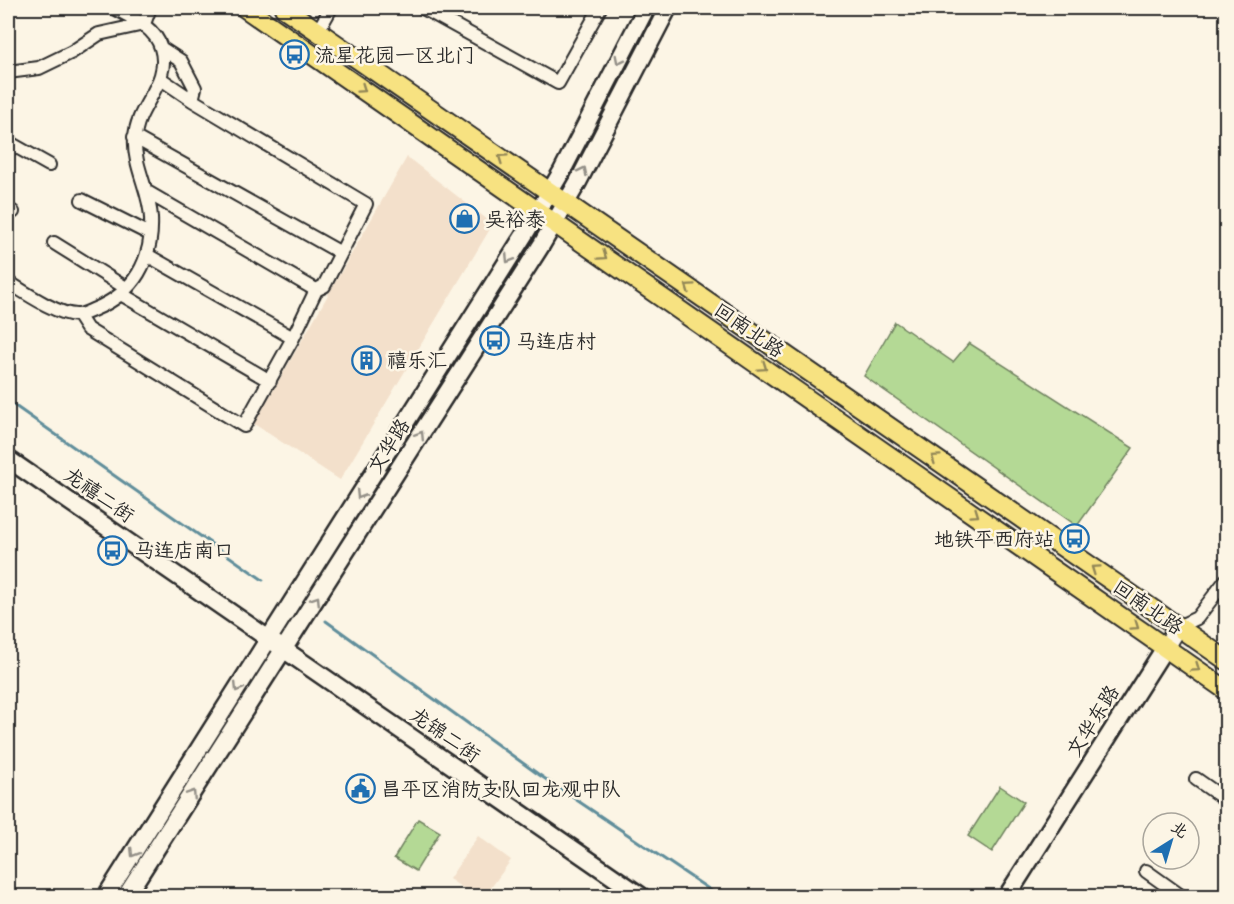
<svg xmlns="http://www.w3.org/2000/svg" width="1234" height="904" viewBox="0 0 1234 904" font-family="'Comic Neue','LXGW WenKai TC',sans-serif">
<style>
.built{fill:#f3e0cb}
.green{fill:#b4d995;stroke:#708260;stroke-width:1.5}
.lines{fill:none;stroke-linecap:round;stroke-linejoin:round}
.stream{stroke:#618e9b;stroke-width:3}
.street-casing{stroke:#2b2b2b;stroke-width:16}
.secondary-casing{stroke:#2b2b2b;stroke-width:21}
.primary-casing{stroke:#2b2b2b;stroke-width:22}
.street{stroke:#fcf5e5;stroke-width:12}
.secondary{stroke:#fcf5e5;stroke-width:16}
.primary{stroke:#f7e281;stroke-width:18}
.oneway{stroke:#949088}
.oneway2{stroke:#918656}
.labels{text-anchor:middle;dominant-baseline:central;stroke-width:5;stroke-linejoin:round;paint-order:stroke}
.poi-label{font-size:20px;fill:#2b2b2b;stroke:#fcf5e5;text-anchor:start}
.street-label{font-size:20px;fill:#2b2b2b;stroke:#fcf5e5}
</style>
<rect width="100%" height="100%" fill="#fcf5e5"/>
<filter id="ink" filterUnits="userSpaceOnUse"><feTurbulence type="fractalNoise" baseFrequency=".0167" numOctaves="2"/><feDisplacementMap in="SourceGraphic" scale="12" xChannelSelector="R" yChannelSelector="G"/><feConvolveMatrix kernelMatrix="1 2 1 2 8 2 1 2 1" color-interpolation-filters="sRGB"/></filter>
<g filter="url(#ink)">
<path class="built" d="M 407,157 L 493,224 L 340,480 L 254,424 Z
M 478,836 L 511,860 L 485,896 L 475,896 L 449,879 Z"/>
<path class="green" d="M 895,322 L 953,362 L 969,343 L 1133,448 L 1077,526 L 864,376 Z
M 1000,786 L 1024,802 L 992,852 L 968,836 Z
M 418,819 L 440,832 L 416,871 L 394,858 Z"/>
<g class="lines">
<path class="stream" d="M 8,401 L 263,580
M 326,621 L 538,774 L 719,896"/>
<defs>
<path id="street" d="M 423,8 L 558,83 L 600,8
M 318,31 L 331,8
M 8,72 L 39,68 L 72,52 L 99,34 L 144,24 L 150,8
M 161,79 L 192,100
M 134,137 L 341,253
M 8,142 L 49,165
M 147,192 L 316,290 L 324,286 L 366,204 L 192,100 L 195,88 L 181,61 L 161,48
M 82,200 L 150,234
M 8,209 L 13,212
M 54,243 L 126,288
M 147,255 L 293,338
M 8,282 C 24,292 59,316 78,315 C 83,315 90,311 95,309 C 134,293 153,260 151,218 C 150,191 133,166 135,138 C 136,105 172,83 161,48 C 155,27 131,17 114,8
M 121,294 L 270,381
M 78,315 L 87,329 L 244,426 L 293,338 L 316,290
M 1178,627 L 1197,618 L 1226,580
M 1196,779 L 1226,800
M 1146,871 L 1181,896"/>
<path id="secondary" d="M 8,459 L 641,896
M 106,896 L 526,232 L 562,171 L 646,8
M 126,896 L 542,244 L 578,182 L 668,8
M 1007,896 L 1178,627"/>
<path id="primary" d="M 245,8 L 1226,690
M 284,8 L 1226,660"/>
</defs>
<use href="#street" class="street-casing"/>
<use href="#secondary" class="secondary-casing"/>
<use href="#primary" class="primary-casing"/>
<use href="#street" class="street"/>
<use href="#secondary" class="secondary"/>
<use href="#primary" class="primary"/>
</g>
<defs><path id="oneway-chevron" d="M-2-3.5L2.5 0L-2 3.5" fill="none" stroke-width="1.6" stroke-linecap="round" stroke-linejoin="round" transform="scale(1.5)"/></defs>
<g class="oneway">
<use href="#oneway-chevron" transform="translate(619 60) rotate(117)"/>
<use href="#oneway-chevron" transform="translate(583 171) rotate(-63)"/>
<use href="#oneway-chevron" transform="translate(509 259) rotate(122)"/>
<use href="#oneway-chevron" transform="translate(420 435) rotate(-58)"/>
<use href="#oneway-chevron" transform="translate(360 495) rotate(122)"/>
<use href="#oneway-chevron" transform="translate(316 600) rotate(-57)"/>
<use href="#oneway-chevron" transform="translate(238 688) rotate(122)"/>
<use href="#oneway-chevron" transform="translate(192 794) rotate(-57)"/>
<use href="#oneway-chevron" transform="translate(134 853) rotate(122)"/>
</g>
<g class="oneway2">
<use href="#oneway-chevron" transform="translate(362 89) rotate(35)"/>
<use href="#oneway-chevron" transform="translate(502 158) rotate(-145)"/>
<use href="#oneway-chevron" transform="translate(603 256) rotate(35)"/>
<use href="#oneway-chevron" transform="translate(689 287) rotate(-145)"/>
<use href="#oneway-chevron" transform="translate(763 367) rotate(35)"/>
<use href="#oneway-chevron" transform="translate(935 458) rotate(-145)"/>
<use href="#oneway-chevron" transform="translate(975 514) rotate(35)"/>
<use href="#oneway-chevron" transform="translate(1095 569) rotate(-145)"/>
<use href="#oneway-chevron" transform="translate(1135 626) rotate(35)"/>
<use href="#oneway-chevron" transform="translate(1196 668) rotate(35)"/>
</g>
</g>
<defs>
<symbol id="bus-ring" viewBox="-11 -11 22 22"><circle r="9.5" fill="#fcf5e5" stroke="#1f6fb2" stroke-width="1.5"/><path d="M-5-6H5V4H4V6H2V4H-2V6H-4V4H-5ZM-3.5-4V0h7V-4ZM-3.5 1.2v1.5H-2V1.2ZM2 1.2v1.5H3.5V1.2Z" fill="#1f6fb2"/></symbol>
<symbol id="shop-ring" viewBox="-11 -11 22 22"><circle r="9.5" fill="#fcf5e5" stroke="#1f6fb2" stroke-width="1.5"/><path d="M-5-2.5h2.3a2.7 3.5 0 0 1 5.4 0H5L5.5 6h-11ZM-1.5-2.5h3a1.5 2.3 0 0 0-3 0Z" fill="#1f6fb2"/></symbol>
<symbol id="building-ring" viewBox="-11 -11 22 22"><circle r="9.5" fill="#fcf5e5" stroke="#1f6fb2" stroke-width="1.5"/><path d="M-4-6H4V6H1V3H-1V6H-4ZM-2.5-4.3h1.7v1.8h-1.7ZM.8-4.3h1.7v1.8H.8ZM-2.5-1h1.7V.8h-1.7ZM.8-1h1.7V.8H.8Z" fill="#1f6fb2"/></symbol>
<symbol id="civic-ring" viewBox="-11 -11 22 22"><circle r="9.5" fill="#fcf5e5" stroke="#1f6fb2" stroke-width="1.5"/><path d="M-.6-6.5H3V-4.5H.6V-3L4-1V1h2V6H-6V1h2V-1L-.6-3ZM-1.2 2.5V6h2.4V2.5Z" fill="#1f6fb2"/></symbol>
</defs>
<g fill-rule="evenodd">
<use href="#bus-ring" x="278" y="38" width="33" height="33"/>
<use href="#shop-ring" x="448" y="202" width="33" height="33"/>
<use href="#bus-ring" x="478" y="324" width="33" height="33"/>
<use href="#building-ring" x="350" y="344" width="33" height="33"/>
<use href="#bus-ring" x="1058" y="522" width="33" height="33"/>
<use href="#bus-ring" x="96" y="534" width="33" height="33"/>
<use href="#civic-ring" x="344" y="772" width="33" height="33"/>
</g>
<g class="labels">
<g class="poi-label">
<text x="315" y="55">流星花园一区北门</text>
<text x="485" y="219">吴裕泰</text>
<text x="516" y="341">马连店村</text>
<text x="387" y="360">禧乐汇</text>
<text x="1054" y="539" text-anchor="end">地铁平西府站</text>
<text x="134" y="550">马连店南口</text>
<text x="381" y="789">昌平区消防支队回龙观中队</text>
</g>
<g class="street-label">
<text transform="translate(749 330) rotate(35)">回南北路</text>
<text transform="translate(389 446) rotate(-58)">文华路</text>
<text transform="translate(99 495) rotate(35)">龙禧二街</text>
<text transform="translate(1148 607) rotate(35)">回南北路</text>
<text transform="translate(1093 721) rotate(-58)">文华东路</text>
<text transform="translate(445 735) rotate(35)">龙锦二街</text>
</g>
</g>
<rect width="1234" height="904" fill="none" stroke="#fcf5e5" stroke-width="30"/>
<rect x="15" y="15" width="1204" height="874" fill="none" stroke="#2b2b2b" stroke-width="2" filter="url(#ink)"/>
<g transform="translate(1171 841) rotate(37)"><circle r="28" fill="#fcf5e5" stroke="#a8a49b" stroke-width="1.5"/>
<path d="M0-4.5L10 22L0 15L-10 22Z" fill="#1f6fb2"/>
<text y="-9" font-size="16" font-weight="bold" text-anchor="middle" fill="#2b2b2b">北</text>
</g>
</svg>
